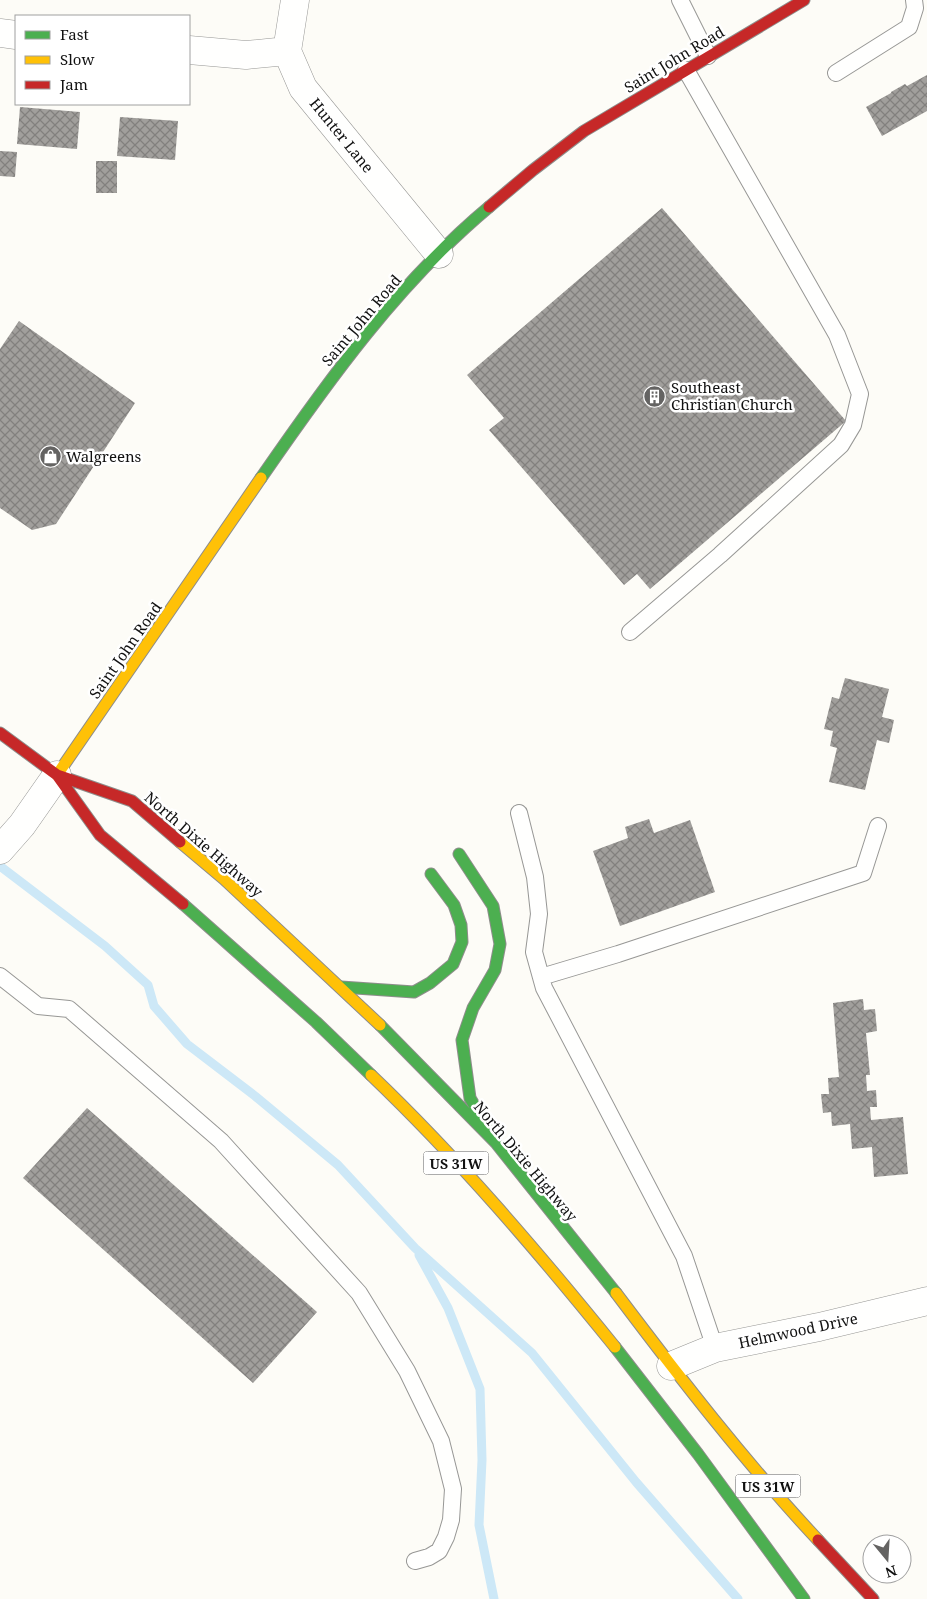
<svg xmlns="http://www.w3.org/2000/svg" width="927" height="1599" viewBox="0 0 927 1599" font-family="'Noto Serif',serif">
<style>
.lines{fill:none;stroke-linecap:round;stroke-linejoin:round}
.stream{stroke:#cde8f7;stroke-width:9}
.building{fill:url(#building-cross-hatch)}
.lane-casing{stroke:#979795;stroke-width:18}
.street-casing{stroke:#979795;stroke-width:29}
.fast-casing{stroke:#8e8d8b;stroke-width:13}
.slow-casing{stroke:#8e8d8b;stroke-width:13}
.jam-casing{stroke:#8e8d8b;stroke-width:13}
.lane{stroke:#fffffe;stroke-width:16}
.street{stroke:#fffffe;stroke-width:28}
.fast{stroke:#4caf50;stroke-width:11}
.slow{stroke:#ffc107;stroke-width:11}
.jam{stroke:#c62828;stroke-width:11}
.labels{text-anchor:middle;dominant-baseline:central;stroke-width:5;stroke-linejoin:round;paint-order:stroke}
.shield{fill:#fff;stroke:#585858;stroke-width:1}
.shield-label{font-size:14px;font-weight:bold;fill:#111}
.street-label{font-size:15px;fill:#111;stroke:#fff}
.poi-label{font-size:15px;fill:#111;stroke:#fff;text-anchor:start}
</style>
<defs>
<pattern id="building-cross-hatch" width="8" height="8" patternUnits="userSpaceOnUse" patternTransform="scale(1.25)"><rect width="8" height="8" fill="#a19f9c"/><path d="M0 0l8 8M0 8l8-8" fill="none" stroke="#82807e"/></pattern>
</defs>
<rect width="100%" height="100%" fill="#fdfcf7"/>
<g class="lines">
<path class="stream" d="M 0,866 L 105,946 L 148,985 L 154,1006 L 187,1044 L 255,1096 L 338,1165 L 415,1248 L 532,1353 L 636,1482 L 738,1599
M 419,1255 L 448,1308 L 480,1389 L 482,1460 L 479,1525 L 494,1599"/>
</g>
<path class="building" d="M 927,75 L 927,111 L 882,136 L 866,107 L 891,93 L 891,92 L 905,84 L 907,86 Z
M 20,107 L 80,112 L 77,149 L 17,144 Z
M 120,117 L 178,121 L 175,160 L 117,156 Z
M 0,151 L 17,152 L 15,177 L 0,176 Z
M 96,161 L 117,161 L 117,193 L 96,193 Z
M 662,208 L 846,421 L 650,589 L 637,574 L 624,585 L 489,430 L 504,418 L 467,375 Z
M 19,321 L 135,403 L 56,524 L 32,530 L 0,508 L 0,349 Z
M 845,678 L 889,689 L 882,717 L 894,720 L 889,743 L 877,740 L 865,790 L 829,782 L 837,748 L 830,746 L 833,731 L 824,729 L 832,697 L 839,699 Z
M 649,819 L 654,833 L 690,820 L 715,892 L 620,926 L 593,851 L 628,838 L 625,827 Z
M 863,999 L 864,1010 L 875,1009 L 877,1031 L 866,1033 L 870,1075 L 866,1075 L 867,1091 L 876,1090 L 877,1107 L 870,1107 L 871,1120 L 903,1117 L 908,1174 L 874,1177 L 872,1147 L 852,1149 L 850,1124 L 832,1126 L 831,1112 L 823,1113 L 821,1094 L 829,1094 L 828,1078 L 839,1077 L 833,1003 Z
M 87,1108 L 317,1312 L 253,1383 L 23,1178 Z"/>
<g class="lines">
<defs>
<path id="lane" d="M 680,0 L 708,56
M 836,73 L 909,27 L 915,8 L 914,0
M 630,632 L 720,555 L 841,445 L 853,425 L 860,394 L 837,335 L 686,70
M 519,813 L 535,877 L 539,914 L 534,952 L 544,988 L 684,1256 L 715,1348
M 0,976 L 38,1006 L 69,1009 L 221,1141 L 359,1293 L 407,1371 L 441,1441 L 453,1489 L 451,1520 L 446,1537 L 439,1551 L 429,1557 L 415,1561
M 541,977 L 618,954 L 863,873 L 878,826"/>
<path id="street" d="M 295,0 L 287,51 L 303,88 L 439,254
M 0,33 L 16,35
M 189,50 L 246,55 L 287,51
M 0,850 L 22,825 L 57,775
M 671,1366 L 715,1348 L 819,1327 L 927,1301"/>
<path id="fast" d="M 261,478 C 328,381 398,283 489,207
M 459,854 L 493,906 L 500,944 L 495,970 L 473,1008 L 462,1040 L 470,1098 L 488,1129
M 183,904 L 316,1022 L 371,1075
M 341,987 L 414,992 L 430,983 L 453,964 L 462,942 L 461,925 L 454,905 L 431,874
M 380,1025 L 496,1143 L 616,1293
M 615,1347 L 698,1454 L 804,1599"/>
<path id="slow" d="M 57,775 L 261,478
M 180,842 L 224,879 L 380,1025
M 371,1075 C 459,1159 538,1252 615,1347
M 616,1293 C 680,1378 745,1462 818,1540"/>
<path id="jam" d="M 489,207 L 533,170 L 584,131 L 804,0
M 0,733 L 57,775 L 132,801 L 180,842
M 57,775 L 100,835 L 183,904
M 818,1540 L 873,1599"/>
</defs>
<use href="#lane" class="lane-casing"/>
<use href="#street" class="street-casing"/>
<use href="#fast" class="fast-casing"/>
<use href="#slow" class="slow-casing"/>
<use href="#jam" class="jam-casing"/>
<use href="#lane" class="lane"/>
<use href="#street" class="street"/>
<use href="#fast" class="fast"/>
<use href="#slow" class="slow"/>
<use href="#jam" class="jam"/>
</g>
<defs>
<symbol id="building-disc" viewBox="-11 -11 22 22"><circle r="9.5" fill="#646362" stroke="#fff"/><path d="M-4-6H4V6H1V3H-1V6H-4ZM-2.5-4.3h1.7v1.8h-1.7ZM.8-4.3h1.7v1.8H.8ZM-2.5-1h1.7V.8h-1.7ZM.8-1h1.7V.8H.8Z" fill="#fff"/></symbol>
<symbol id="shop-disc" viewBox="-11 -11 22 22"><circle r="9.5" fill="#646362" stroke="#fff"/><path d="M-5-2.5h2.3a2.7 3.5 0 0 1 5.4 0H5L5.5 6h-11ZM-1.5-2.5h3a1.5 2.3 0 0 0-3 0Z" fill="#fff"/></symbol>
</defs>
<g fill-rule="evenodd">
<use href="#building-disc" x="642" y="384" width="25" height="25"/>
<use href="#shop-disc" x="38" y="444" width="25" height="25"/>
</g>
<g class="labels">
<g class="shield">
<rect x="423.5" y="1151.5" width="65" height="23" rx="4"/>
<rect x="735.5" y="1474.5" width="65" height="23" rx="4"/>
</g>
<g class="shield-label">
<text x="456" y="1163">US 31W</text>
<text x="768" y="1486">US 31W</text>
</g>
<g class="street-label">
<text transform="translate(674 59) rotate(-31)">Saint John Road</text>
<text transform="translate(342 135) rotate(51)">Hunter Lane</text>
<text transform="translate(361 320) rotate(-50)">Saint John Road</text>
<text transform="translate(125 650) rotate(-55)">Saint John Road</text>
<text transform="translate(204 844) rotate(41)">North Dixie Highway</text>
<text transform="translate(526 1161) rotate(50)">North Dixie Highway</text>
<text transform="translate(798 1330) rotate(-12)">Helmwood Drive</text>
</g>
<g class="poi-label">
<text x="671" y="387">Southeast<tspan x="671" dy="17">Christian Church</tspan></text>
<text x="66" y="456">Walgreens</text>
</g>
</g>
<rect x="15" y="15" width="175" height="90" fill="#ffffff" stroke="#a0a0a0"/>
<rect x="25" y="31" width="25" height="8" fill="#4caf50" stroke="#a0a0a0"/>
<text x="60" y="40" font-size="15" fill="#111111">Fast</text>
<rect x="25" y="56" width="25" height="8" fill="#ffc107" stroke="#a0a0a0"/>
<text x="60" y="65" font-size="15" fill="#111111">Slow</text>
<rect x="25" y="81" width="25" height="8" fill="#c62828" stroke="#a0a0a0"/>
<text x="60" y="90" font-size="15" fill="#111111">Jam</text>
<g transform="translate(887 1559) rotate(162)"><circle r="24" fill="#ffffff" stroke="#a0a0a0"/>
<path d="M0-4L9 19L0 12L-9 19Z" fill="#646362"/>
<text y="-8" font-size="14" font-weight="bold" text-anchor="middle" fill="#111111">N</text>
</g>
</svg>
